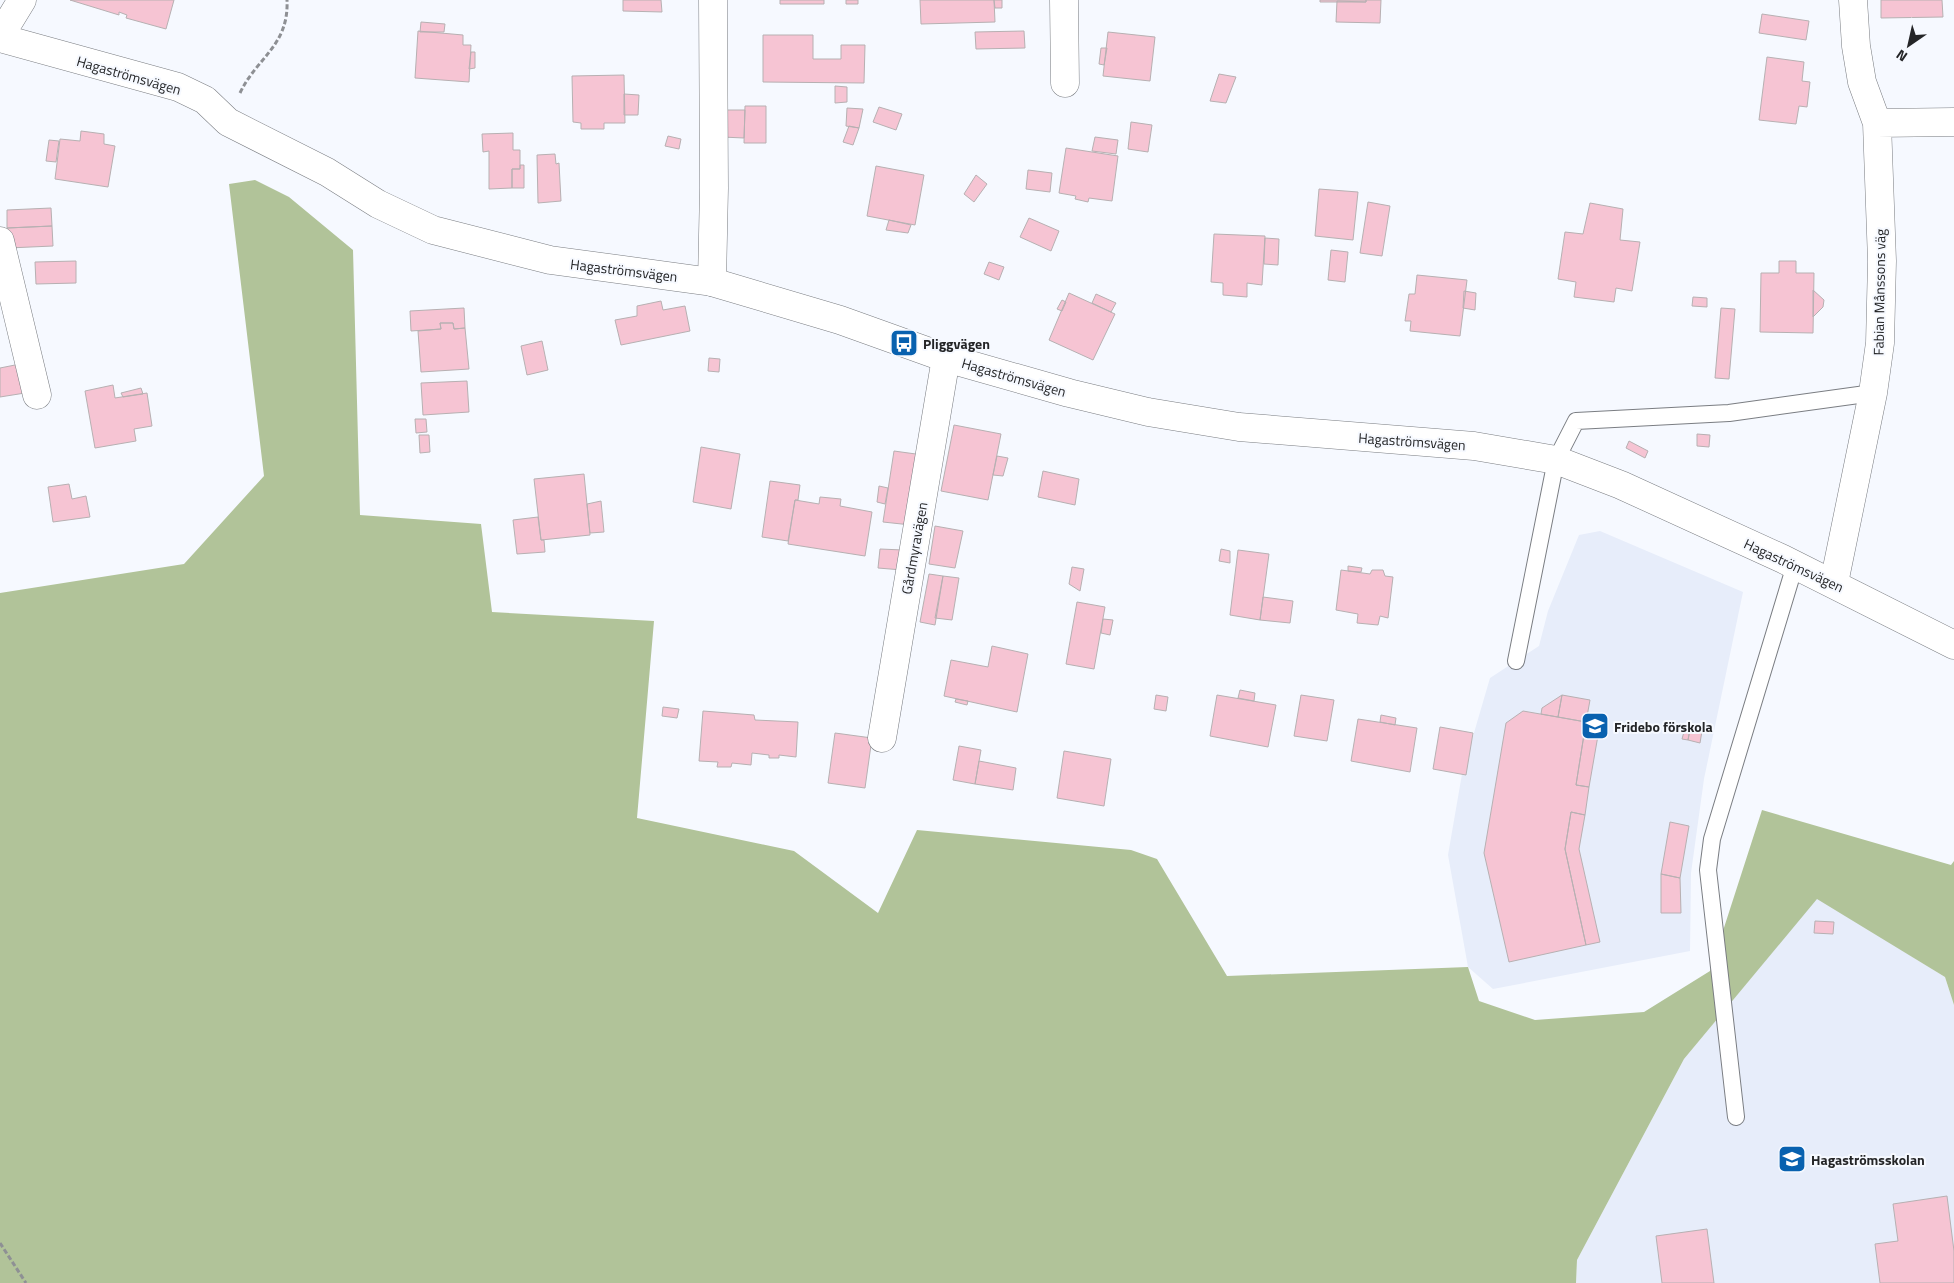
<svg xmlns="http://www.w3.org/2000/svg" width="1954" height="1283" viewBox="0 0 1954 1283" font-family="'Titillium Web',sans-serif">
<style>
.built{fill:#e7edfa}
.forest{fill:#b1c399}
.building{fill:#f6c4d3;stroke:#b7b0b2}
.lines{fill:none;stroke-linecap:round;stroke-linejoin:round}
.lane-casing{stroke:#7a7d82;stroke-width:18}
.street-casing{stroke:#7a7d82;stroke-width:29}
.secondary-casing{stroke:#7a7d82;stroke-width:29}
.path{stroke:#8e9094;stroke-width:3;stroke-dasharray:5 2.5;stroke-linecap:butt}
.lane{stroke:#fff;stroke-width:16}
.street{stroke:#fff;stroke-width:28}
.secondary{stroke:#fff;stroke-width:28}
.labels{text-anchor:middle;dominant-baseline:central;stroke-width:4;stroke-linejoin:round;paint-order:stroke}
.street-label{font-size:14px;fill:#242527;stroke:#f6f9ff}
.poi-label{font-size:14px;font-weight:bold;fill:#242527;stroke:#f6f9ff;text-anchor:start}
</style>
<rect width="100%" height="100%" fill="#f6f9ff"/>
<path class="built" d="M 1600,531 L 1743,592 L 1704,779 L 1691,873 L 1690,951 L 1493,989 L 1468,967 L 1448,855 L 1462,774 L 1490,678 L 1539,646 L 1548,611 L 1579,535 Z
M 1817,898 L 1945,977 L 1954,1005 L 1954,1283 L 1576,1283 L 1577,1260 L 1684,1059 Z"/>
<path class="forest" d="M 255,180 L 289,197 L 353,250 L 360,515 L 481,524 L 492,612 L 654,621 L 637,818 L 794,851 L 878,913 L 917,830 L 1131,850 L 1157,859 L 1227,976 L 1468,967 L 1479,1001 L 1535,1020 L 1644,1012 L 1710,971 L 1762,810 L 1951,865 L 1954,861 L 1954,1005 L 1945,977 L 1817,899 L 1684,1059 L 1577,1260 L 1576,1283 L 0,1283 L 0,593 L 184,564 L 264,476 L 229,184 Z"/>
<path class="building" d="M 70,0 L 174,0 L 166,29 L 126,18 L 127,15 L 119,12 L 119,15 Z
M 623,0 L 661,0 L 662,12 L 623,11 Z
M 780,0 L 824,0 L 824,4 L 780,4 Z
M 846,0 L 858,0 L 858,4 L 846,4 Z
M 920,0 L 994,0 L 995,22 L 921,24 Z
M 994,0 L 1002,0 L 1002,8 L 995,8 Z
M 1320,0 L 1366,0 L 1366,2 L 1320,2 Z
M 1366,0 L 1381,0 L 1380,23 L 1336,22 L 1337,1 L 1366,2 Z
M 1881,0 L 1942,0 L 1943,17 L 1881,18 Z
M 1762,14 L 1809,21 L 1806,40 L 1759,33 Z
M 421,22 L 445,24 L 444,32 L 420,32 Z
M 418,31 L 463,35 L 463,45 L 471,45 L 469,82 L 415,78 Z
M 1024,31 L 1025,48 L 976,49 L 975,32 Z
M 1108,32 L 1155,37 L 1150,81 L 1103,76 Z
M 763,35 L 813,35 L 813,59 L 841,59 L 841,45 L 865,45 L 864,83 L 763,82 Z
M 1101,48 L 1107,48 L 1104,65 L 1099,64 Z
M 471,52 L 475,52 L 475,68 L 469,69 Z
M 1767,57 L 1804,62 L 1802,81 L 1810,82 L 1807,107 L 1799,106 L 1796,124 L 1759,120 Z
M 1219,74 L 1236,77 L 1226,103 L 1210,101 Z
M 624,75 L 625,123 L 604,123 L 604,129 L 581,129 L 581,123 L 573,122 L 572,76 Z
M 835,86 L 847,87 L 847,102 L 835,103 Z
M 624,94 L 639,95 L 638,115 L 624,115 Z
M 745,106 L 766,106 L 766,143 L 744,143 Z
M 879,107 L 902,114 L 896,130 L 873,122 Z
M 847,108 L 863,109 L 859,128 L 846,126 Z
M 723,110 L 745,110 L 744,138 L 722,137 Z
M 1131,122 L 1152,125 L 1148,152 L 1128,149 Z
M 849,126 L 859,128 L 853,145 L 843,142 Z
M 81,131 L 104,134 L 104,144 L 115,146 L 108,187 L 55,179 L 60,139 L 80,141 Z
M 513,133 L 513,150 L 520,150 L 520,169 L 512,169 L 512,188 L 489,189 L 489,151 L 483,152 L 482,134 Z
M 668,136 L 681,139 L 679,149 L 665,146 Z
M 1095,137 L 1118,140 L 1116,154 L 1092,151 Z
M 49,140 L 59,141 L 56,162 L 46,161 Z
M 1066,148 L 1118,156 L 1112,201 L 1089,198 L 1088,202 L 1075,199 L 1076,196 L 1059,193 Z
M 555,154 L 556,164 L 559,163 L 561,201 L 538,203 L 537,155 Z
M 520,165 L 524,165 L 524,188 L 512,188 L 512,169 L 520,169 Z
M 876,166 L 924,175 L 915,225 L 867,216 Z
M 1028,170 L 1052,173 L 1050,192 L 1026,189 Z
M 976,175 L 987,184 L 974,202 L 964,194 Z
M 1319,189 L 1358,192 L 1353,240 L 1315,236 Z
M 1368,202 L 1390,206 L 1382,256 L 1360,253 Z
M 1590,203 L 1623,209 L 1620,240 L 1640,242 L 1632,291 L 1616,288 L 1614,302 L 1574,297 L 1576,282 L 1558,279 L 1565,232 L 1583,234 Z
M 51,208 L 52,226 L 7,228 L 7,210 Z
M 1029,218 L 1059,231 L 1051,251 L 1020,237 Z
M 889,220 L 911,225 L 908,233 L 886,230 Z
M 52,226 L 53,246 L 8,248 L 7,228 Z
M 1214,234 L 1265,236 L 1262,285 L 1247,283 L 1247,297 L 1223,295 L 1223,283 L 1211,282 Z
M 1265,238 L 1279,239 L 1278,265 L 1264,264 Z
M 1331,250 L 1348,252 L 1345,282 L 1328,280 Z
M 76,261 L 76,283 L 36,284 L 35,262 Z
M 1779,261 L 1796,261 L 1796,273 L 1814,273 L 1813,333 L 1760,332 L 1761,273 L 1779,273 Z
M 989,262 L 1004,267 L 999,280 L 984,274 Z
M 1417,275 L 1467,280 L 1460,336 L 1410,331 L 1411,321 L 1405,321 L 1409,294 L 1415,294 Z
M 1813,290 L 1824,300 L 1823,307 L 1813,317 Z
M 1464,291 L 1476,293 L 1475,310 L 1463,308 Z
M 1069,293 L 1115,314 L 1093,360 L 1049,340 Z
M 1096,294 L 1116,303 L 1111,312 L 1092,303 Z
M 1693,297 L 1707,298 L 1707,307 L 1692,306 Z
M 1062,300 L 1066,302 L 1062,311 L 1057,309 Z
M 661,301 L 663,310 L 685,306 L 690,331 L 621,345 L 615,320 L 637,316 L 637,306 Z
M 464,308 L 465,328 L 454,329 L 453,323 L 440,323 L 441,329 L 411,331 L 410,311 Z
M 1721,308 L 1735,309 L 1729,379 L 1715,378 Z
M 440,323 L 453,323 L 454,329 L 465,328 L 469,369 L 421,372 L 418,331 L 441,329 Z
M 542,341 L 548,370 L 527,375 L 521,346 Z
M 709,358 L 720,359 L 719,372 L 708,371 Z
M 20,364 L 25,393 L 0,397 L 0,368 Z
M 467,381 L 469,412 L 423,415 L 421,383 Z
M 113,385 L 115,398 L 147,393 L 152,426 L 134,429 L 136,441 L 95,448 L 85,391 Z
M 141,388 L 143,394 L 123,397 L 121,393 Z
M 415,419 L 426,419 L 427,432 L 416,433 Z
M 954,425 L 1001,434 L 988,500 L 941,491 Z
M 1697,434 L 1710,435 L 1709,447 L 1697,446 Z
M 419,435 L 429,435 L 430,452 L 420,453 Z
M 1629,441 L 1648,451 L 1645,458 L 1626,448 Z
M 701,447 L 740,454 L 731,509 L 693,502 Z
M 894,451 L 923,455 L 911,525 L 883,522 Z
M 997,456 L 1008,458 L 1003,476 L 993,475 Z
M 1043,471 L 1079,479 L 1075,505 L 1038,497 Z
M 584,474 L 590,535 L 541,540 L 534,479 Z
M 770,481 L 800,485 L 798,500 L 795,500 L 788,541 L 762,537 Z
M 69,484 L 72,499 L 86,496 L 90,517 L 53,522 L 48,487 Z
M 879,486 L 888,488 L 885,504 L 877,502 Z
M 820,497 L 841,499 L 840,506 L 872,512 L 865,556 L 788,544 L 795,500 L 819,504 Z
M 601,501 L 604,532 L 590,533 L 587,504 Z
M 538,517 L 541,540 L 544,540 L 545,552 L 517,554 L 513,520 Z
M 935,526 L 963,531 L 955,568 L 929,564 Z
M 880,549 L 903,550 L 902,570 L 878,568 Z
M 1221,549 L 1230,551 L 1230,563 L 1219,561 Z
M 1238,550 L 1269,554 L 1260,620 L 1230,615 Z
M 1348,566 L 1362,568 L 1361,572 L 1348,571 Z
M 1072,567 L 1084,569 L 1080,591 L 1069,584 Z
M 1341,570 L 1370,574 L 1372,570 L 1383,570 L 1385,576 L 1393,577 L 1388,618 L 1380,616 L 1378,625 L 1357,623 L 1358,614 L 1336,610 Z
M 929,574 L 943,576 L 935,625 L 920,622 Z
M 943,576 L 959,578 L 952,620 L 935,618 Z
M 1263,597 L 1293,601 L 1290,623 L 1260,620 Z
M 1077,602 L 1105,607 L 1094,669 L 1066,664 Z
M 1103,619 L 1113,620 L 1110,635 L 1101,633 Z
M 992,646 L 1028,654 L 1017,712 L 944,696 L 951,660 L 988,667 Z
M 1240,690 L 1255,693 L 1254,701 L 1238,698 Z
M 1156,695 L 1168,697 L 1166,711 L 1154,709 Z
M 1217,695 L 1276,705 L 1268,747 L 1210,736 Z
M 1301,695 L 1334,700 L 1327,741 L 1294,736 Z
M 1562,695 L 1590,700 L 1586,722 L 1558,717 Z
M 1562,695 L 1558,717 L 1541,714 L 1542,708 Z
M 956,699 L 968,701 L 967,705 L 955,702 Z
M 663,707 L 679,709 L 677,718 L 662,716 Z
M 703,711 L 754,715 L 755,720 L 798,722 L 796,757 L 779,755 L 779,758 L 769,758 L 769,755 L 752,753 L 751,765 L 732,763 L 731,767 L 717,767 L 718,762 L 699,761 Z
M 1523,711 L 1586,722 L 1576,785 L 1589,787 L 1585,815 L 1571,812 L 1565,849 L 1586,945 L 1509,962 L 1484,853 L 1506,723 Z
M 1381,715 L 1396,718 L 1395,725 L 1380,722 Z
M 1358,719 L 1417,728 L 1410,772 L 1351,761 Z
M 1586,722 L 1600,724 L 1589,787 L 1576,785 Z
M 1440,727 L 1473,733 L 1466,775 L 1433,769 Z
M 1685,728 L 1690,729 L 1688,740 L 1682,739 Z
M 1690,729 L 1702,731 L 1700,743 L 1688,740 Z
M 835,733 L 872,738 L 865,788 L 828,783 Z
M 959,746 L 981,750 L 975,784 L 953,780 Z
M 1064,751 L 1111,759 L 1104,806 L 1057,798 Z
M 979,761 L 1016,768 L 1013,790 L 975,784 Z
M 1571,812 L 1585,815 L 1579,849 L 1600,942 L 1586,945 L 1565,849 Z
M 1670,822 L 1689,826 L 1680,878 L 1661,874 Z
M 1661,874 L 1680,878 L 1681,913 L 1661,913 Z
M 1815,921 L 1834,922 L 1833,934 L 1814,933 Z
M 1947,1196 L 1954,1251 L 1954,1283 L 1880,1283 L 1875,1244 L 1898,1241 L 1893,1204 Z
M 1707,1229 L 1714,1283 L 1662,1283 L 1656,1236 Z"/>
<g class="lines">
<defs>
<path id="lane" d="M 1516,661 L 1556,460 L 1576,421 L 1729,413 L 1873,393
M 1736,1117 L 1708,870 L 1712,839 L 1795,565"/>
<path id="street" d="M 1064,0 L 1065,83
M 1877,123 L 1954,122
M 0,241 L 37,395
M 712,282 L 714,188 L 713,0
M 1834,583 L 1873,393 L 1880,343 L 1882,261 L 1877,123 L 1862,82 L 1856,46 L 1853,0
M 882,738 L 946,358"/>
<path id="secondary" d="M 0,36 L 22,0
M 0,38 L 178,87 L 205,100 L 228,122 L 327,172 L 378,204 L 433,230 L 550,260 L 712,282 L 840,320 L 946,358 L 1069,393 L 1148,412 L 1239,427 L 1474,446 L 1556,460 L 1621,485 L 1783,559 L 1954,645"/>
</defs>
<use href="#lane" class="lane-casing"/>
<use href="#street" class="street-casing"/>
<use href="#secondary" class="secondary-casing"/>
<path class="path" d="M 240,93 C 257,57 289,46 287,0
M 0,1243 L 26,1283"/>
<use href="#lane" class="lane"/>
<use href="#street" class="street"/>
<use href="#secondary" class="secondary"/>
</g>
<defs>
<symbol id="bus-square" viewBox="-11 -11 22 22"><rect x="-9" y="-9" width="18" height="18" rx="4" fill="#0861af" stroke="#f6f9ff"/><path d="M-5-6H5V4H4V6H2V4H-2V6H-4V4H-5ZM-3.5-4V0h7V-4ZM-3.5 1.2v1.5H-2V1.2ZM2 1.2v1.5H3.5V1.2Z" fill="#fff"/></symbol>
<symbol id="school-square" viewBox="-11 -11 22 22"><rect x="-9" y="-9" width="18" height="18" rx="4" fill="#0861af" stroke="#f6f9ff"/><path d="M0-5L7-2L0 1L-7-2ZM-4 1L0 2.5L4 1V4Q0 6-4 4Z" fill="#fff"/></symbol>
</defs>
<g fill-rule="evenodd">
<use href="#bus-square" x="888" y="327" width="32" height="32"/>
<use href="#school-square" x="1579" y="710" width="32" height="32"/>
<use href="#school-square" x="1776" y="1143" width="32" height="32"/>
</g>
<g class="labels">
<g class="street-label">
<text transform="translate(129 75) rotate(16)">Hagaströmsvägen</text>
<text transform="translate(624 270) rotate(7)">Hagaströmsvägen</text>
<text transform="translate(1879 292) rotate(-89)">Fabian Månssons väg</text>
<text transform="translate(1014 377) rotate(16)">Hagaströmsvägen</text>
<text transform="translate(1412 441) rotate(4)">Hagaströmsvägen</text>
<text transform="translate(914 548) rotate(-80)">Gårdmyravägen</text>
<text transform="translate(1794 565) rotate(25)">Hagaströmsvägen</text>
</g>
<g class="poi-label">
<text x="923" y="343">Pliggvägen</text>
<text x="1614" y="726">Fridebo förskola</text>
<text x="1811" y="1159">Hagaströmsskolan</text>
</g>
</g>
<g transform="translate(1909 45) rotate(214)" stroke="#f6f9ff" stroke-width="4" paint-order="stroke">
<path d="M0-4L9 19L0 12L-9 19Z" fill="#242527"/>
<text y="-8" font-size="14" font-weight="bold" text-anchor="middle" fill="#242527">N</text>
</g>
</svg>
